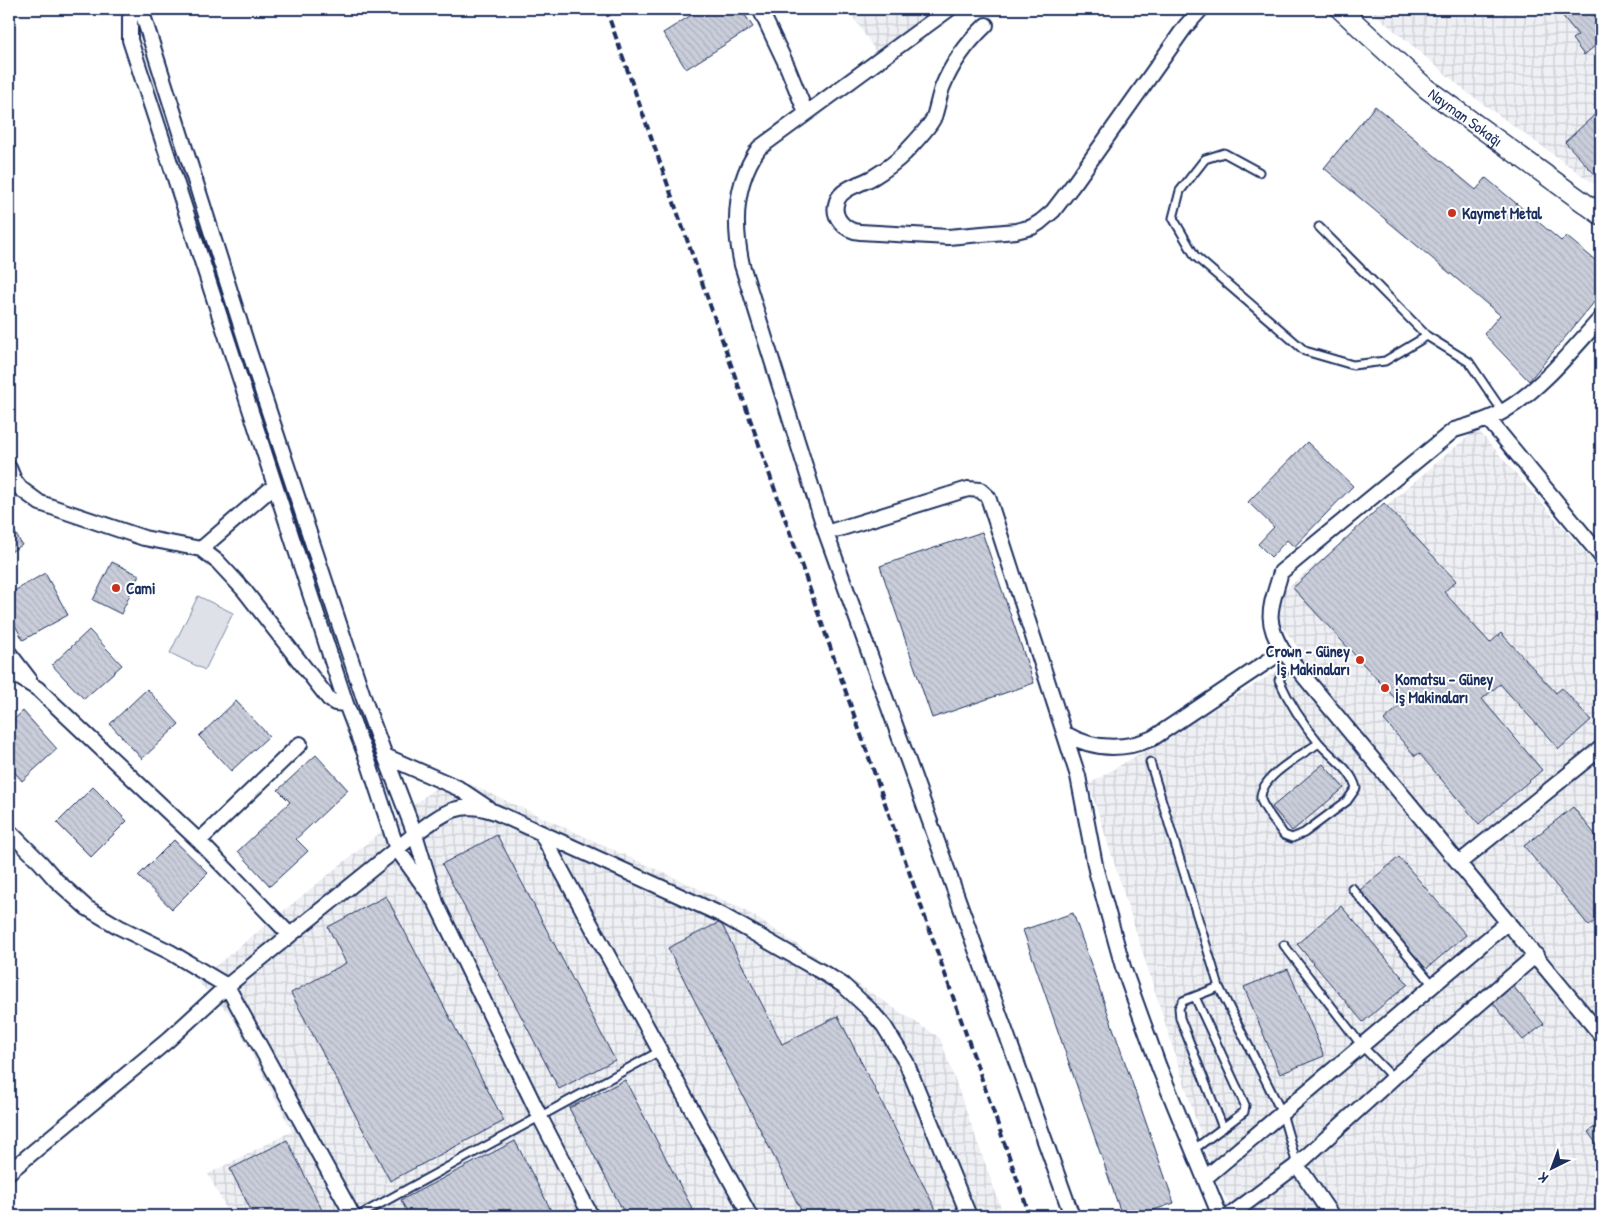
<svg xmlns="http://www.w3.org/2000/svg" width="1610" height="1225" viewBox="0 0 1610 1225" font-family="'Patrick Hand',sans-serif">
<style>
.industrial{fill:url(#industrial-grid)}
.green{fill:#dee1e7;stroke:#7c88a2}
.building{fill:url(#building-back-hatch);stroke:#1b2f5e}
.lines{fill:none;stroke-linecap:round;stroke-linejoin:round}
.lane-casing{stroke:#1b2f5e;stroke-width:11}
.street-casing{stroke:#1b2f5e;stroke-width:18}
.secondary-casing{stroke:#1b2f5e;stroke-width:22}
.lane{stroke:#fff;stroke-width:7}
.street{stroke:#fff;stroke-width:14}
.secondary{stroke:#fff;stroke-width:19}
.rail{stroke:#1b2f5e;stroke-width:4;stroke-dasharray:8 4;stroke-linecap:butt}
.poi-dot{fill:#c8321e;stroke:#fff;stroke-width:2}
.labels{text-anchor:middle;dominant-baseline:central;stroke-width:4;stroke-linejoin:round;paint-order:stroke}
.street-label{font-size:16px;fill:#1b2f5e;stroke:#fff}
.poi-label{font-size:16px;font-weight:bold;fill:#1b2f5e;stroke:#fff;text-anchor:start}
</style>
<defs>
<pattern id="industrial-grid" width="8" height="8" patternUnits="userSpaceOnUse" patternTransform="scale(1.25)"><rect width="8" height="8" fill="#eff0f4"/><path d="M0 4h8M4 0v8" fill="none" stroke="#ccced4"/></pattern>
<pattern id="building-back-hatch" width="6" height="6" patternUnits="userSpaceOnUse" patternTransform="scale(1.25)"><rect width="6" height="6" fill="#caceda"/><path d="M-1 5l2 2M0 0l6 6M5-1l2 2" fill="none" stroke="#adb1be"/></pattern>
</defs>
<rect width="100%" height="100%" fill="#fff"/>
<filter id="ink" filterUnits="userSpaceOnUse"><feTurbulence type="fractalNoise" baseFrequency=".02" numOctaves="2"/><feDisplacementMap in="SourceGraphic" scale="10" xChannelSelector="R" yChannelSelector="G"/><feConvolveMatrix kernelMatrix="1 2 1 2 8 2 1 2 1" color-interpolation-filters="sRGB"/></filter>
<g filter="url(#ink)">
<path class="industrial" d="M 848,9 L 933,9 L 876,52 Z
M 1369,9 L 1601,9 L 1601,189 L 1468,93 Z
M 1477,429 L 1601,571 L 1601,1216 L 1236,1216 L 1214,1177 L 1089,784 L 1304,655 L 1266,606 Z
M 457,782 L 474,786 L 743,909 L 940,1038 L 1004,1216 L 230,1216 L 208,1174 L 292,1131 L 232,1016 L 197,981 L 435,788 L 441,784 Z"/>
<path class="green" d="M 198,596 L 233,613 L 205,670 L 170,653 Z"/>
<path class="building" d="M 701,9 L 741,9 L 753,27 L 686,69 L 663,33 Z
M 1557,9 L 1601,9 L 1601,41 L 1584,55 L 1572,39 L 1578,35 Z
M 1375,106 L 1476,190 L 1486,178 L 1561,241 L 1566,236 L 1601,265 L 1601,294 L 1529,381 L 1484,334 L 1500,315 L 1324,168 Z
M 1601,109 L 1601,181 L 1565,142 Z
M 1307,442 L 1353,486 L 1294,547 L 1287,540 L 1271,557 L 1258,544 L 1274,527 L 1248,502 Z
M 1384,503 L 1456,581 L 1444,592 L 1490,643 L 1501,633 L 1556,693 L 1562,688 L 1591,720 L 1559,749 L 1500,684 L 1482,699 L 1542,770 L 1479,824 L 1419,753 L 1415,756 L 1384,720 L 1401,705 L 1293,588 Z
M 9,522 L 22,545 L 9,553 Z
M 982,532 L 1034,683 L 932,718 L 880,566 Z
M 112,562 L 139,575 L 121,614 L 93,600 Z
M 45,573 L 68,615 L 23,640 L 9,614 L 9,594 Z
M 89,630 L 122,665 L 84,699 L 52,665 Z
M 147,689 L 179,724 L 142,759 L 110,724 Z
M 236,701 L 269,736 L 231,771 L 199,736 Z
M 23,711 L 57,749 L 22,781 L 9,766 L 9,724 Z
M 316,755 L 348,790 L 296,839 L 308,851 L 270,886 L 238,851 L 290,802 L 278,790 Z
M 1323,764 L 1344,788 L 1292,831 L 1272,807 Z
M 93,787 L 127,821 L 91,857 L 57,823 Z
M 1573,807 L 1601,842 L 1601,916 L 1589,926 L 1524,846 Z
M 497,835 L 615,1060 L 559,1089 L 442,864 Z
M 174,840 L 208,873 L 172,909 L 138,876 Z
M 1399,857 L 1466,935 L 1426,969 L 1360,890 Z
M 386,896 L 504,1121 L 390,1181 L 291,993 L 346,963 L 328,927 Z
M 1341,906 L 1408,984 L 1363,1022 L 1297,944 Z
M 1073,913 L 1174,1203 L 1137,1216 L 1122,1216 L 1023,930 Z
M 718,923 L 722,925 L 782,1044 L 838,1016 L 939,1216 L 804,1216 L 668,948 Z
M 1288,969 L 1324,1056 L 1280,1074 L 1244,987 Z
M 1513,986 L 1544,1024 L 1523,1040 L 1493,1003 Z
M 625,1080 L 696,1216 L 626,1216 L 569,1108 Z
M 1601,1122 L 1601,1150 L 1588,1132 Z
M 287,1140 L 325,1216 L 254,1216 L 230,1169 Z
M 515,1141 L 554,1216 L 409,1216 L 401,1200 Z"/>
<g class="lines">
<defs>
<path id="lane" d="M 1259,172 L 1224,153 L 1205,159 L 1180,191 L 1173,218 L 1195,256 L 1305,351 L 1353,365 L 1385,361 L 1427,336 L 1469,362 L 1503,412
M 1319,227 L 1427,336
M 1294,664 L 1284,671 L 1279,680 C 1289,702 1304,725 1319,743 C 1332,758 1352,770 1356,788 L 1347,801 L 1304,833 L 1292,838 L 1284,835 C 1279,827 1262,807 1261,799 C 1259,777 1303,754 1319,743
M 1150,762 L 1219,987 L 1282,1113 L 1297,1165
M 1352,888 L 1433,985
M 1284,945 L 1362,1046 L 1393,1078
M 1219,987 L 1183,1001 L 1179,1008 L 1180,1018 L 1223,1128
M 1193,1150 L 1244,1112 L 1245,1105 L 1195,997
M 358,1216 L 660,1051"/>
<path id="street" d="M 132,9 L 130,18 L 130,40 L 346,704 L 369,764 L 397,849 L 436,903
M 141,9 L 248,348 L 366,705 L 385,756 L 458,788 L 488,808
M 760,9 L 787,66 L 806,113
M 949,9 L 759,148 C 734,183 733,224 742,265 L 826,533 L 1072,1216
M 986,25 C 967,43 952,63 942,88 C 939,97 937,108 934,117 C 931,126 912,145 905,153 C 897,161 885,170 875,176 C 863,184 842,187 837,201 C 831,217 845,231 860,232 L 948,237 L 1016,231 L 1032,227 L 1040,222 L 1053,211 L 1076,181 L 1185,27 L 1201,9
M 1601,318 C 1572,350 1541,389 1504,411 C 1489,420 1472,425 1454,430 L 1281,572 C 1272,605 1262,618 1283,651 L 1601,1035
M 1488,419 L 1601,556
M 9,468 L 14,480 L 21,489 L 40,503 L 144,538 L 201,549 L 218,562 L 244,590 L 329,699 L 335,703 L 346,704
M 826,533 L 968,489 L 980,490 L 988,497 L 1078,776 L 1096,870 L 1123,967 L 1159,1067 L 1220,1216
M 201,549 L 274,486
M 9,653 L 29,679
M 9,671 L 38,689 L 199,841 L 290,935
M 1064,733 C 1093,750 1123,751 1153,738 L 1283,651
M 385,756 L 415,834 L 436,903 L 540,1117 L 591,1216
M 9,831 L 41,863 L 56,880 L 87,908 L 119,927 L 170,952 L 227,986 L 353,1216
M 541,833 L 750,1216
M 199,841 L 300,744
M 1459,863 L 1601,748
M 1297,1165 L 1332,1216
M 9,1172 L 167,1041 L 227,986 L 415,834 C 442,814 459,799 495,812 L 722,915 L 827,975 L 843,985 L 870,1010 L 884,1026 L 906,1062 L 969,1216
M 1205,1178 L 1508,922
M 1229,1216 L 1297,1165 L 1393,1078 L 1536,955"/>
<g id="secondary">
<path id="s1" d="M 1340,9 L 1427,89 L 1601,215"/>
</g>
</defs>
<use href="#lane" class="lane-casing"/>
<use href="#street" class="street-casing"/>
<use href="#secondary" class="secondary-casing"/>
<use href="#lane" class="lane"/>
<use href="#street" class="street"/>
<use href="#secondary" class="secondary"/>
<path class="rail" d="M 606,9 L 1030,1216"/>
</g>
</g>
<g class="poi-dot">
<circle cx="1452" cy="213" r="5"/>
<circle cx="116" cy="588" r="5"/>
<circle cx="1360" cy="660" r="5"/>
<circle cx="1385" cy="688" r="5"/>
</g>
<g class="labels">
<g class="street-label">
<text stroke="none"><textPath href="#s1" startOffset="166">Nayman Sokağı</textPath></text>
</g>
<g class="poi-label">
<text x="1462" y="213">Kaymet Metal</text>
<text x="126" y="588">Cami</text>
<text x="1350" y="651" text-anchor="end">Crown - Güney<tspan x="1350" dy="18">İş Makinaları</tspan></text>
<text x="1395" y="679">Komatsu - Güney<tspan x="1395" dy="18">İş Makinaları</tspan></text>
</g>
</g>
<rect width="1610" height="1225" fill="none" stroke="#fff" stroke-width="30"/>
<rect x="15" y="15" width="1580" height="1195" fill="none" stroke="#1b2f5e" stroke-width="2" filter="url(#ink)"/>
<g transform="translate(1552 1168) rotate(222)" stroke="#ffffff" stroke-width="4" paint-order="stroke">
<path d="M0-4L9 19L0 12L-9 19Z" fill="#1b2f5e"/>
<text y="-8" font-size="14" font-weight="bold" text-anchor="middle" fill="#1b2f5e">K</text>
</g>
</svg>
